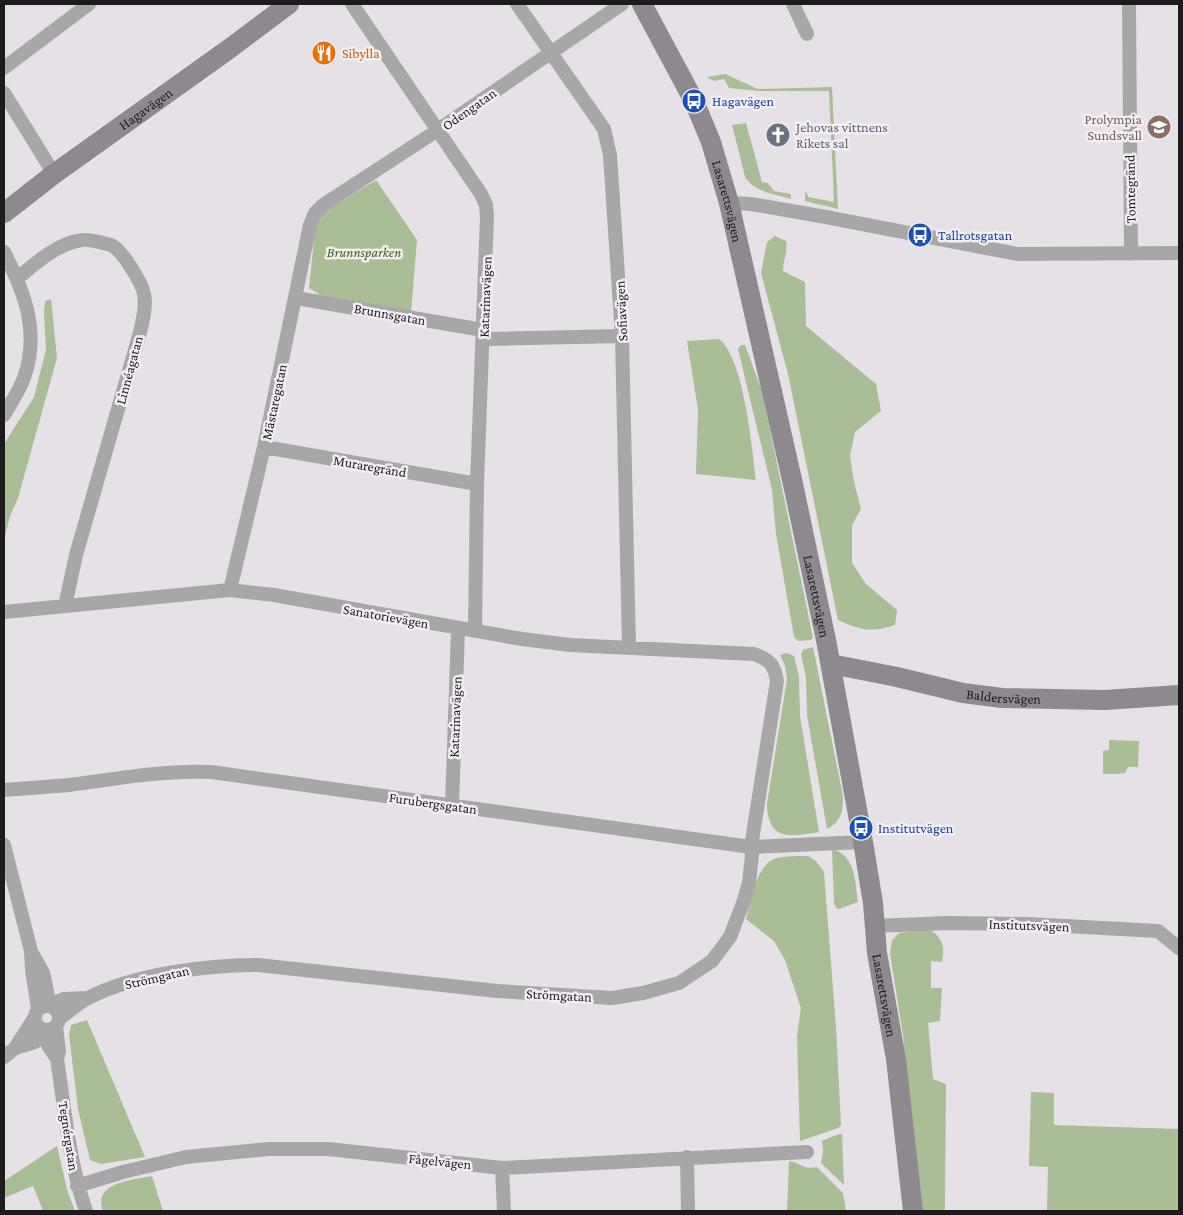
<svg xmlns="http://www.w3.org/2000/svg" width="1183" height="1215" viewBox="0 0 1183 1215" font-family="'Crimson Pro',serif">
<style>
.green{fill:#a9be97}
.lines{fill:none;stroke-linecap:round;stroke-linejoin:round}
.street{stroke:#a9a6aa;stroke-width:14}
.secondary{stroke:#8d898e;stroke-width:20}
.labels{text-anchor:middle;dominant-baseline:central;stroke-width:5;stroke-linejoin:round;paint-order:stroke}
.food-label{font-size:14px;fill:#c56008;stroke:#f3edf4;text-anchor:start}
.transit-label{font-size:14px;fill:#164399;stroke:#f3edf4;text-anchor:start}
.street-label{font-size:14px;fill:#1d1b1e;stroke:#f3edf4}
.education-label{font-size:14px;fill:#785e54;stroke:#f3edf4;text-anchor:end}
.worship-label{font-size:14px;fill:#5b616d;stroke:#f3edf4;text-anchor:start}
.park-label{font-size:14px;font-style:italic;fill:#41601a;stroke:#f3edf4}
</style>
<rect width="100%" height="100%" fill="#e6e0e7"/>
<path class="green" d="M 725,74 L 758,89 L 832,87 L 838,209 L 805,201 L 805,192 L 807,193 L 808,197 L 834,202 L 829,91 L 759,91 L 729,88 L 724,79 L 714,81 L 707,77 Z
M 746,123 L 762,182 L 768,183 L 774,191 L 791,194 L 791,199 C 775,194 754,192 745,177 L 732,125 Z
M 376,180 L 417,240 L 411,313 L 322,296 L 309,288 L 315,230 L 320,217 L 327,210 Z
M 775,236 L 786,241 C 788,253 783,259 783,271 L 805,282 L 806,326 L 876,384 L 881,411 L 855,432 L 850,456 L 854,482 L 861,509 L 852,525 L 852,563 L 866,584 L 897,610 L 895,625 C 871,633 860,630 838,620 L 788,374 L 761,273 L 767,242 Z
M 51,299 L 57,358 L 18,498 L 10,516 L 4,540 L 4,444 L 34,397 L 46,350 L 44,313 L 45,301 Z
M 719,339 C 744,358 752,448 756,480 L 696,474 L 698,410 L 687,341 Z
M 741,345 L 745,345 L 762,391 L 813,638 L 811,640 L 798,641 L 794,637 L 776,534 L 772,490 L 738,349 Z
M 813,647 L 843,796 C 843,811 842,821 827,829 L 807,715 L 806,678 L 801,654 L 803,650 Z
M 787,653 L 794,656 L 799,677 L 800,716 L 819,832 C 789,837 768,841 767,804 L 787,679 L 785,666 L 780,655 Z
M 1109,740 L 1139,741 L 1138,767 L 1128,767 L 1125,773 L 1117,774 L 1103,774 L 1103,751 L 1109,750 Z
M 832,849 C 856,855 855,882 858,902 L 839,909 L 836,908 L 834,903 Z
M 808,856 L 816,861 L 824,872 L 836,1027 L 841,1125 L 838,1128 L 800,1141 L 797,1036 L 801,1008 L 785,960 L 774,941 L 746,919 C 751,902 756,863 777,858 C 786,856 798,856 808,856 Z
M 929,929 C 943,938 945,946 942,962 L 931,961 L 931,988 L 942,988 L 940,1021 L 928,1023 L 933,1079 L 946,1084 L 945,1202 L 945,1209 L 942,1211 L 921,1211 L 921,1195 L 903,1035 L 890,954 L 892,940 L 899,933 Z
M 87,1020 L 145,1157 L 101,1164 L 90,1160 L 78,1109 L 69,1035 L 71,1025 Z
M 1031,1092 L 1054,1093 L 1054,1125 L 1179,1129 L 1179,1211 L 1047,1211 L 1048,1167 L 1029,1166 Z
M 839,1134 L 842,1134 L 844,1185 L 821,1163 L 823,1152 L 822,1141 Z
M 57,1146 L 68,1193 L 75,1211 L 43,1211 L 33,1186 L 4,1198 L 4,1181 Z
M 789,1161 C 801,1163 803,1170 817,1167 L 843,1193 L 846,1211 L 787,1211 Z
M 152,1176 L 163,1211 L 103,1211 C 92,1182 133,1180 152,1176 Z"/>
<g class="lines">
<path class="street" d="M 352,4 L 481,194 L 486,205 L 487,216 L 477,484 L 475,631
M 517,4 L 604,129 L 610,155 L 622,336 L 629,647
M 793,4 L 807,34
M 1129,4 L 1131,254
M 4,68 L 89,4
M 4,93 L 54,174
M 729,203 L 751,204 L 826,217 L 1017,254 L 1179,253
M 4,252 C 25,293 40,332 24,378 C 19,391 11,403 4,415
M 17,279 C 34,264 59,242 83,240 C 87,239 110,244 113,246 C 123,252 142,283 144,294 C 147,307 142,324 139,336 L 76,555 L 65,606
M 296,298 L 483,330
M 484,339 L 622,336
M 264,447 L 477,484
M 230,590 L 264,447 L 310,225 L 315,213 L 323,205 L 438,130 L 622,4
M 4,612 L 230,590 L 274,595 L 522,639 L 570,645 L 754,654 C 770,660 774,664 777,681 L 751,847 L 752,855 L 749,883 L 743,903 L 730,937 L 712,961 L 679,983 L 643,993 L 612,998 L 497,991 L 258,965 C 206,965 135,974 88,998 C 78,1003 69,1012 60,1018
M 4,790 C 25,788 47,787 69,785 C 116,779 163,770 211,772 L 751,847 L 863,842
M 452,806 L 458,629
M 4,845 L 31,951 L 32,970 L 38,1009
M 874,926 L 947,923 L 1028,924 L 1158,931 L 1179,948
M 33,955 L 43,973 L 50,1005 L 64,999 L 87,998
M35 1018a12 12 0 1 1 24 0a12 12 0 1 1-24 0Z
M 56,1026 L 59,1051 L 57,1059 C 65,1111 69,1162 86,1211
M 44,1030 L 48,1045 L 57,1059
M 15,1048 L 35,1017
M 4,1057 L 15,1048 L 35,1042 L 44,1030
M 687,1157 L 688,1211
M 502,1168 L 504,1211
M 77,1186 L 123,1172 L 186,1157 L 268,1149 L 328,1149 L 502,1168 L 807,1152"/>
<g class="secondary">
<path id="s1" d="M 642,4 L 694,101 L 711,142 L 729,203 L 793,484 L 826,640 L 863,842 L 873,903 L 877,953 L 896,1059 L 913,1211"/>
<path id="s2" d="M 4,213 L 54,174 L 229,49 L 289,4"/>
<path id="s3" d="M 831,664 L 897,677 L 963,693 L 1002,698 L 1105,700 L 1179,695"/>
</g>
</g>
<defs>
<symbol id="restaurant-disc" viewBox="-11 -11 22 22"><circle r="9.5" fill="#e8710a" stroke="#f3edf4"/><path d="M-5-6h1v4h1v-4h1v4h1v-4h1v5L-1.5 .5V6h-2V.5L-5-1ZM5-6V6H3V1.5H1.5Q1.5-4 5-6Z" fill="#fff"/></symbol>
<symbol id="bus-disc" viewBox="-11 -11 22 22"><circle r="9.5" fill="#1a4fb4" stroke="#f3edf4"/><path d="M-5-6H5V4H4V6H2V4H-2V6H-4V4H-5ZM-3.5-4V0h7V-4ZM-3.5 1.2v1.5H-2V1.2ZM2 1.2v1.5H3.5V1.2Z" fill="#fff"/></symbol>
<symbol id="school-disc" viewBox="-11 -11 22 22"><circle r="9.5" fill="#8d6e63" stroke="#f3edf4"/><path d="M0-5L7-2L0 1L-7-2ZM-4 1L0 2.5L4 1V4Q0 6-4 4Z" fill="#fff"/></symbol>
<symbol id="church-disc" viewBox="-11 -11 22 22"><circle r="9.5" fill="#6b7280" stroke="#f3edf4"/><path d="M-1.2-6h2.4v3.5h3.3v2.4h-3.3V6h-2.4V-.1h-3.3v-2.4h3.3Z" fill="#fff"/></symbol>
</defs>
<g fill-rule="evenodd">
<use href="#restaurant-disc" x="310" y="39" width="28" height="28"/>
<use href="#bus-disc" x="680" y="87" width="28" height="28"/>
<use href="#school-disc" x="1145" y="113" width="28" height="28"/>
<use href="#church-disc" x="764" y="121" width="28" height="28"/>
<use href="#bus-disc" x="906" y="221" width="28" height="28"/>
<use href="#bus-disc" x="847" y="814" width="28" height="28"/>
</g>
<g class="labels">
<g class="food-label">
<text x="342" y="53">Sibylla</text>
</g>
<g class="transit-label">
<text x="712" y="101">Hagavägen</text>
<text x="938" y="235">Tallrotsgatan</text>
<text x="878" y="828">Institutvägen</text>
</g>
<g class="street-label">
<text stroke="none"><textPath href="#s2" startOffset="176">Hagavägen</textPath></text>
<text transform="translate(469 109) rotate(-35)">Odengatan</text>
<text transform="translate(1130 189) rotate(-91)">Tomtegränd</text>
<text stroke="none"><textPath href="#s1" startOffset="216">Lasarettsvägen</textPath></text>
<text transform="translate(485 297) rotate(-88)">Katarinavägen</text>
<text transform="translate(621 311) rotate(-93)">Sofiavägen</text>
<text transform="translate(390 314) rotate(10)">Brunnsgatan</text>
<text transform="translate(129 370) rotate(-75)">Linnéagatan</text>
<text transform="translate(274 402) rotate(-78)">Mästaregatan</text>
<text transform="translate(370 466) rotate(10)">Muraregränd</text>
<text stroke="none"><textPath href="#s1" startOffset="621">Lasarettsvägen</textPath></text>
<text transform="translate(386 616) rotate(10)">Sanatorievägen</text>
<text stroke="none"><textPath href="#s3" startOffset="176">Baldersvägen</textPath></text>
<text transform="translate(455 717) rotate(-88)">Katarinavägen</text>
<text transform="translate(433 803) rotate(8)">Furubergsgatan</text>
<text transform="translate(1029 925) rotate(2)">Institutsvägen</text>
<text transform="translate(157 977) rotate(-13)">Strömgatan</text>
<text transform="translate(559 995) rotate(3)">Strömgatan</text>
<text stroke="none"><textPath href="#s1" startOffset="1026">Lasarettsvägen</textPath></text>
<text transform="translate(69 1136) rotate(81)">Tegnérgatan</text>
<text transform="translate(440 1161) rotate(6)">Fågelvägen</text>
</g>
<g class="education-label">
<text x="1142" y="119">Prolympia<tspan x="1142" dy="16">Sundsvall</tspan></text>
</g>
<g class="worship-label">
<text x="796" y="127">Jehovas vittnens<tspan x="796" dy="16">Rikets sal</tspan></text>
</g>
<g class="park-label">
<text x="364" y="252">Brunnsparken</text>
</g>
</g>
<rect width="1183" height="1215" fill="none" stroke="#1d1b1e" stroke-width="10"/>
</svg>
